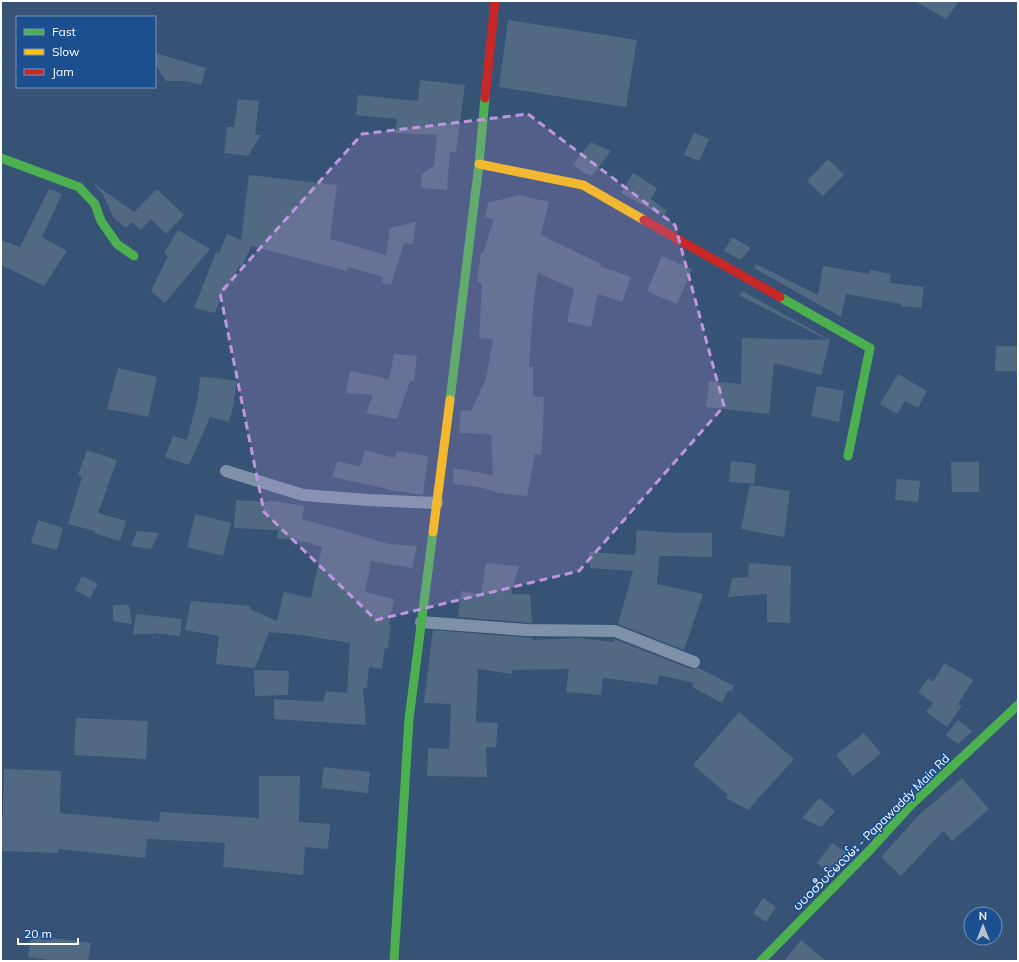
<svg xmlns="http://www.w3.org/2000/svg" width="1019" height="962" viewBox="0 0 1019 962" font-family="Mulish,'Noto Sans Myanmar',sans-serif">
<style>
.building{fill:#526984}
.lines{fill:none;stroke-linecap:round;stroke-linejoin:round}
.lane{stroke:#7d92a8;stroke-width:12}
.fast{stroke:#4caf50;stroke-width:9}
.slow{stroke:#ffc107;stroke-width:9}
.jam{stroke:#c62828;stroke-width:9}
.marked{fill:#bd96df;fill-opacity:0.2;stroke:#bd96df;stroke-width:3;stroke-dasharray:8 5;stroke-linejoin:round}
.labels{text-anchor:middle;dominant-baseline:central;stroke-width:3.5;stroke-linejoin:round;paint-order:stroke}
.street-label{font-size:12px;fill:#fff;stroke:#1b4f8f}
</style>
<rect width="100%" height="100%" fill="#365274"/>
<path class="building" d="M 915,1 L 959,1 L 946,19 Z
M 508,20 L 637,40 L 626,107 L 499,87 Z
M 155,53 L 206,68 L 201,85 L 186,81 L 166,81 L 155,64 Z
M 420,80 L 465,85 L 456,152 L 450,152 L 447,190 L 421,188 L 422,174 L 434,166 L 437,135 L 395,133 L 397,119 L 356,115 L 358,95 L 418,101 Z
M 238,99 L 259,101 L 255,135 L 261,135 L 248,156 L 224,153 L 227,127 L 234,127 Z
M 694,133 L 709,139 L 699,161 L 684,155 Z
M 591,142 L 611,151 L 592,176 L 584,173 L 573,164 Z
M 828,159 L 844,175 L 823,196 L 807,181 Z
M 633,173 L 657,188 L 651,199 L 667,211 L 663,216 L 621,193 Z
M 249,175 L 337,185 L 330,239 L 386,255 L 390,228 L 416,222 L 413,244 L 404,243 L 391,285 L 382,283 L 383,277 L 348,267 L 347,271 L 251,246 L 242,267 L 239,266 L 226,291 L 223,290 L 215,313 L 194,308 L 216,252 L 219,254 L 227,234 L 241,240 Z
M 93,183 L 134,212 L 157,189 L 184,215 L 166,234 L 151,219 L 141,230 L 132,222 L 126,228 L 118,221 L 117,222 L 112,215 L 104,196 Z
M 49,189 L 62,194 L 42,237 L 67,251 L 44,286 L 1,265 L 1,240 L 20,247 Z
M 519,195 L 549,202 L 541,235 L 601,264 L 600,266 L 631,277 L 622,302 L 598,294 L 591,327 L 567,322 L 574,289 L 538,273 L 533,308 L 529,367 L 533,367 L 533,396 L 544,397 L 543,431 L 541,455 L 535,454 L 527,496 L 499,493 L 483,488 L 454,484 L 453,478 L 454,468 L 493,475 L 491,434 L 459,433 L 461,410 L 471,411 L 486,379 L 493,339 L 479,338 L 482,284 L 477,281 L 481,253 L 483,253 L 494,219 L 485,217 L 488,203 Z
M 178,230 L 210,249 L 165,303 L 151,291 L 168,256 L 164,253 Z
M 732,237 L 751,248 L 740,260 L 724,251 Z
M 662,256 L 692,269 L 677,304 L 647,291 Z
M 756,264 L 818,295 L 823,266 L 869,274 L 870,270 L 891,274 L 889,283 L 924,287 L 921,308 L 901,306 L 902,304 L 846,294 L 841,317 L 754,268 Z
M 742,291 L 830,340 L 821,375 L 774,363 L 769,414 L 706,407 L 709,381 L 741,384 L 742,338 L 828,340 L 740,296 Z
M 996,346 L 1018,346 L 1018,371 L 995,371 Z
M 394,354 L 417,356 L 414,382 L 410,381 L 397,419 L 366,413 L 373,395 L 346,393 L 350,371 L 380,377 L 389,380 Z
M 118,368 L 157,377 L 148,417 L 107,409 Z
M 898,374 L 927,391 L 918,408 L 905,401 L 897,414 L 880,404 Z
M 200,377 L 218,378 L 237,381 L 233,407 L 229,422 L 210,417 L 189,465 L 165,457 L 173,436 L 187,440 L 198,398 Z
M 817,386 L 844,391 L 839,422 L 811,416 Z
M 87,450 L 117,460 L 98,513 L 126,521 L 120,541 L 94,533 L 95,531 L 68,524 L 82,477 L 78,475 Z
M 365,450 L 395,458 L 397,451 L 428,456 L 423,495 L 388,490 L 388,489 L 332,477 L 338,461 L 360,467 Z
M 731,461 L 756,464 L 754,484 L 729,482 Z
M 951,462 L 979,462 L 979,492 L 952,492 Z
M 897,479 L 920,481 L 918,502 L 895,500 Z
M 750,485 L 790,491 L 784,537 L 741,529 Z
M 236,500 L 268,502 L 268,500 L 304,506 L 302,519 L 389,544 L 417,546 L 412,568 L 371,561 L 365,592 L 394,599 L 389,624 L 391,625 L 388,649 L 385,648 L 382,669 L 369,667 L 367,688 L 363,688 L 366,725 L 274,719 L 274,699 L 323,702 L 326,691 L 347,693 L 350,643 L 302,635 L 269,632 L 255,668 L 216,664 L 219,636 L 185,630 L 191,601 L 250,606 L 250,609 L 277,621 L 284,592 L 311,598 L 322,547 L 306,542 L 277,538 L 278,530 L 234,528 Z
M 195,514 L 231,523 L 223,556 L 187,547 Z
M 38,520 L 63,528 L 57,550 L 31,543 Z
M 637,530 L 677,533 L 712,533 L 712,557 L 659,556 L 657,584 L 703,594 L 684,650 L 618,624 L 633,571 L 590,568 L 589,552 L 635,555 Z
M 137,531 L 159,533 L 151,549 L 131,546 Z
M 486,563 L 519,566 L 511,594 L 530,594 L 532,623 L 458,617 L 461,591 L 481,594 Z
M 749,563 L 791,566 L 790,623 L 767,622 L 767,594 L 728,597 L 732,578 L 748,577 Z
M 82,576 L 98,584 L 90,598 L 75,590 Z
M 113,605 L 129,605 L 132,624 L 113,621 Z
M 136,614 L 182,619 L 180,636 L 154,633 L 154,634 L 133,634 Z
M 433,630 L 533,638 L 533,640 L 580,638 L 614,642 L 614,639 L 691,669 L 699,668 L 734,686 L 732,691 L 728,691 L 722,703 L 692,687 L 694,683 L 659,675 L 657,685 L 603,678 L 601,695 L 566,692 L 569,669 L 512,670 L 512,674 L 478,669 L 476,722 L 498,723 L 496,747 L 486,747 L 487,777 L 427,776 L 428,748 L 449,749 L 451,704 L 424,703 Z
M 944,663 L 973,680 L 958,704 L 962,706 L 947,727 L 926,712 L 933,703 L 918,692 L 928,678 L 933,682 Z
M 254,670 L 289,671 L 288,695 L 255,696 Z
M 739,712 L 794,759 L 748,810 L 726,798 L 728,795 L 693,765 Z
M 76,718 L 148,721 L 146,759 L 74,755 Z
M 958,720 L 972,731 L 958,744 L 946,735 Z
M 864,733 L 881,753 L 853,776 L 836,755 Z
M 324,767 L 370,772 L 368,793 L 321,788 Z
M 4,769 L 61,771 L 60,813 L 159,822 L 160,812 L 259,818 L 259,776 L 300,776 L 299,822 L 330,824 L 328,849 L 305,847 L 303,875 L 223,867 L 225,843 L 147,839 L 145,858 L 58,849 L 58,853 L 1,851 L 1,816 L 3,816 Z
M 962,778 L 989,809 L 952,841 L 943,831 L 901,876 L 881,857 L 918,816 Z
M 819,798 L 835,811 L 821,827 L 802,818 Z
M 832,843 L 849,854 L 830,873 L 817,863 Z
M 763,898 L 776,907 L 766,922 L 753,914 Z
M 31,935 L 91,943 L 88,961 L 54,961 L 28,957 Z
M 801,940 L 826,961 L 784,961 Z"/>
<g class="lines">
<path class="lane" d="M 226,471 L 303,495 L 368,500 L 437,503
M 421,622 L 526,630 L 615,631 L 694,662"/>
<path class="fast" d="M 1,158 L 79,187 L 95,204 L 101,221 L 117,244 L 134,256
M 780,297 L 870,348 L 848,456
M 450,400 L 479,164 L 485,98
M 394,961 L 409,719 L 433,532
M 761,961 L 870,850 L 910,806 L 1018,705"/>
<path class="slow" d="M 479,164 L 583,185 L 644,220
M 433,532 L 450,400"/>
<path class="jam" d="M 485,98 L 495,1
M 644,220 L 780,297"/>
</g>
<path class="marked" d="M 528,114 L 675,225 L 724,406 L 579,571 L 376,620 L 264,512 L 220,293 L 362,134 Z"/>
<g class="labels">
<g class="street-label">
<text transform="translate(871 832) rotate(-45)">ပပဝတီပင်မလမ်း - Papawaddy Main Rd</text>
</g>
</g>
<rect width="1019" height="962" fill="none" stroke="#ffffff" stroke-width="4"/>
<rect x="16" y="16" width="140" height="72" fill="#1b4f8f" stroke="#7695bc"/>
<rect x="24" y="29" width="20" height="6" fill="#4caf50" stroke="#7695bc"/>
<text x="52" y="36" font-size="12" fill="#ffffff">Fast</text>
<rect x="24" y="49" width="20" height="6" fill="#ffc107" stroke="#7695bc"/>
<text x="52" y="56" font-size="12" fill="#ffffff">Slow</text>
<rect x="24" y="69" width="20" height="6" fill="#c62828" stroke="#7695bc"/>
<text x="52" y="76" font-size="12" fill="#ffffff">Jam</text>
<g transform="translate(983 926)"><circle r="19" fill="#1b4f8f" stroke="#7695bc"/>
<path d="M0-3L7 15L0 10L-7 15Z" fill="#b9c2ce"/>
<text y="-6" font-size="11" font-weight="bold" text-anchor="middle" fill="#ffffff">N</text>
</g>
<path d="M18 938v6h60v-6" fill="none" stroke="#ffffff" stroke-width="2"/>
<text x="24" y="938" font-size="12" fill="#ffffff" stroke="#1b4f8f" stroke-width="3" paint-order="stroke">20 m</text>
</svg>
